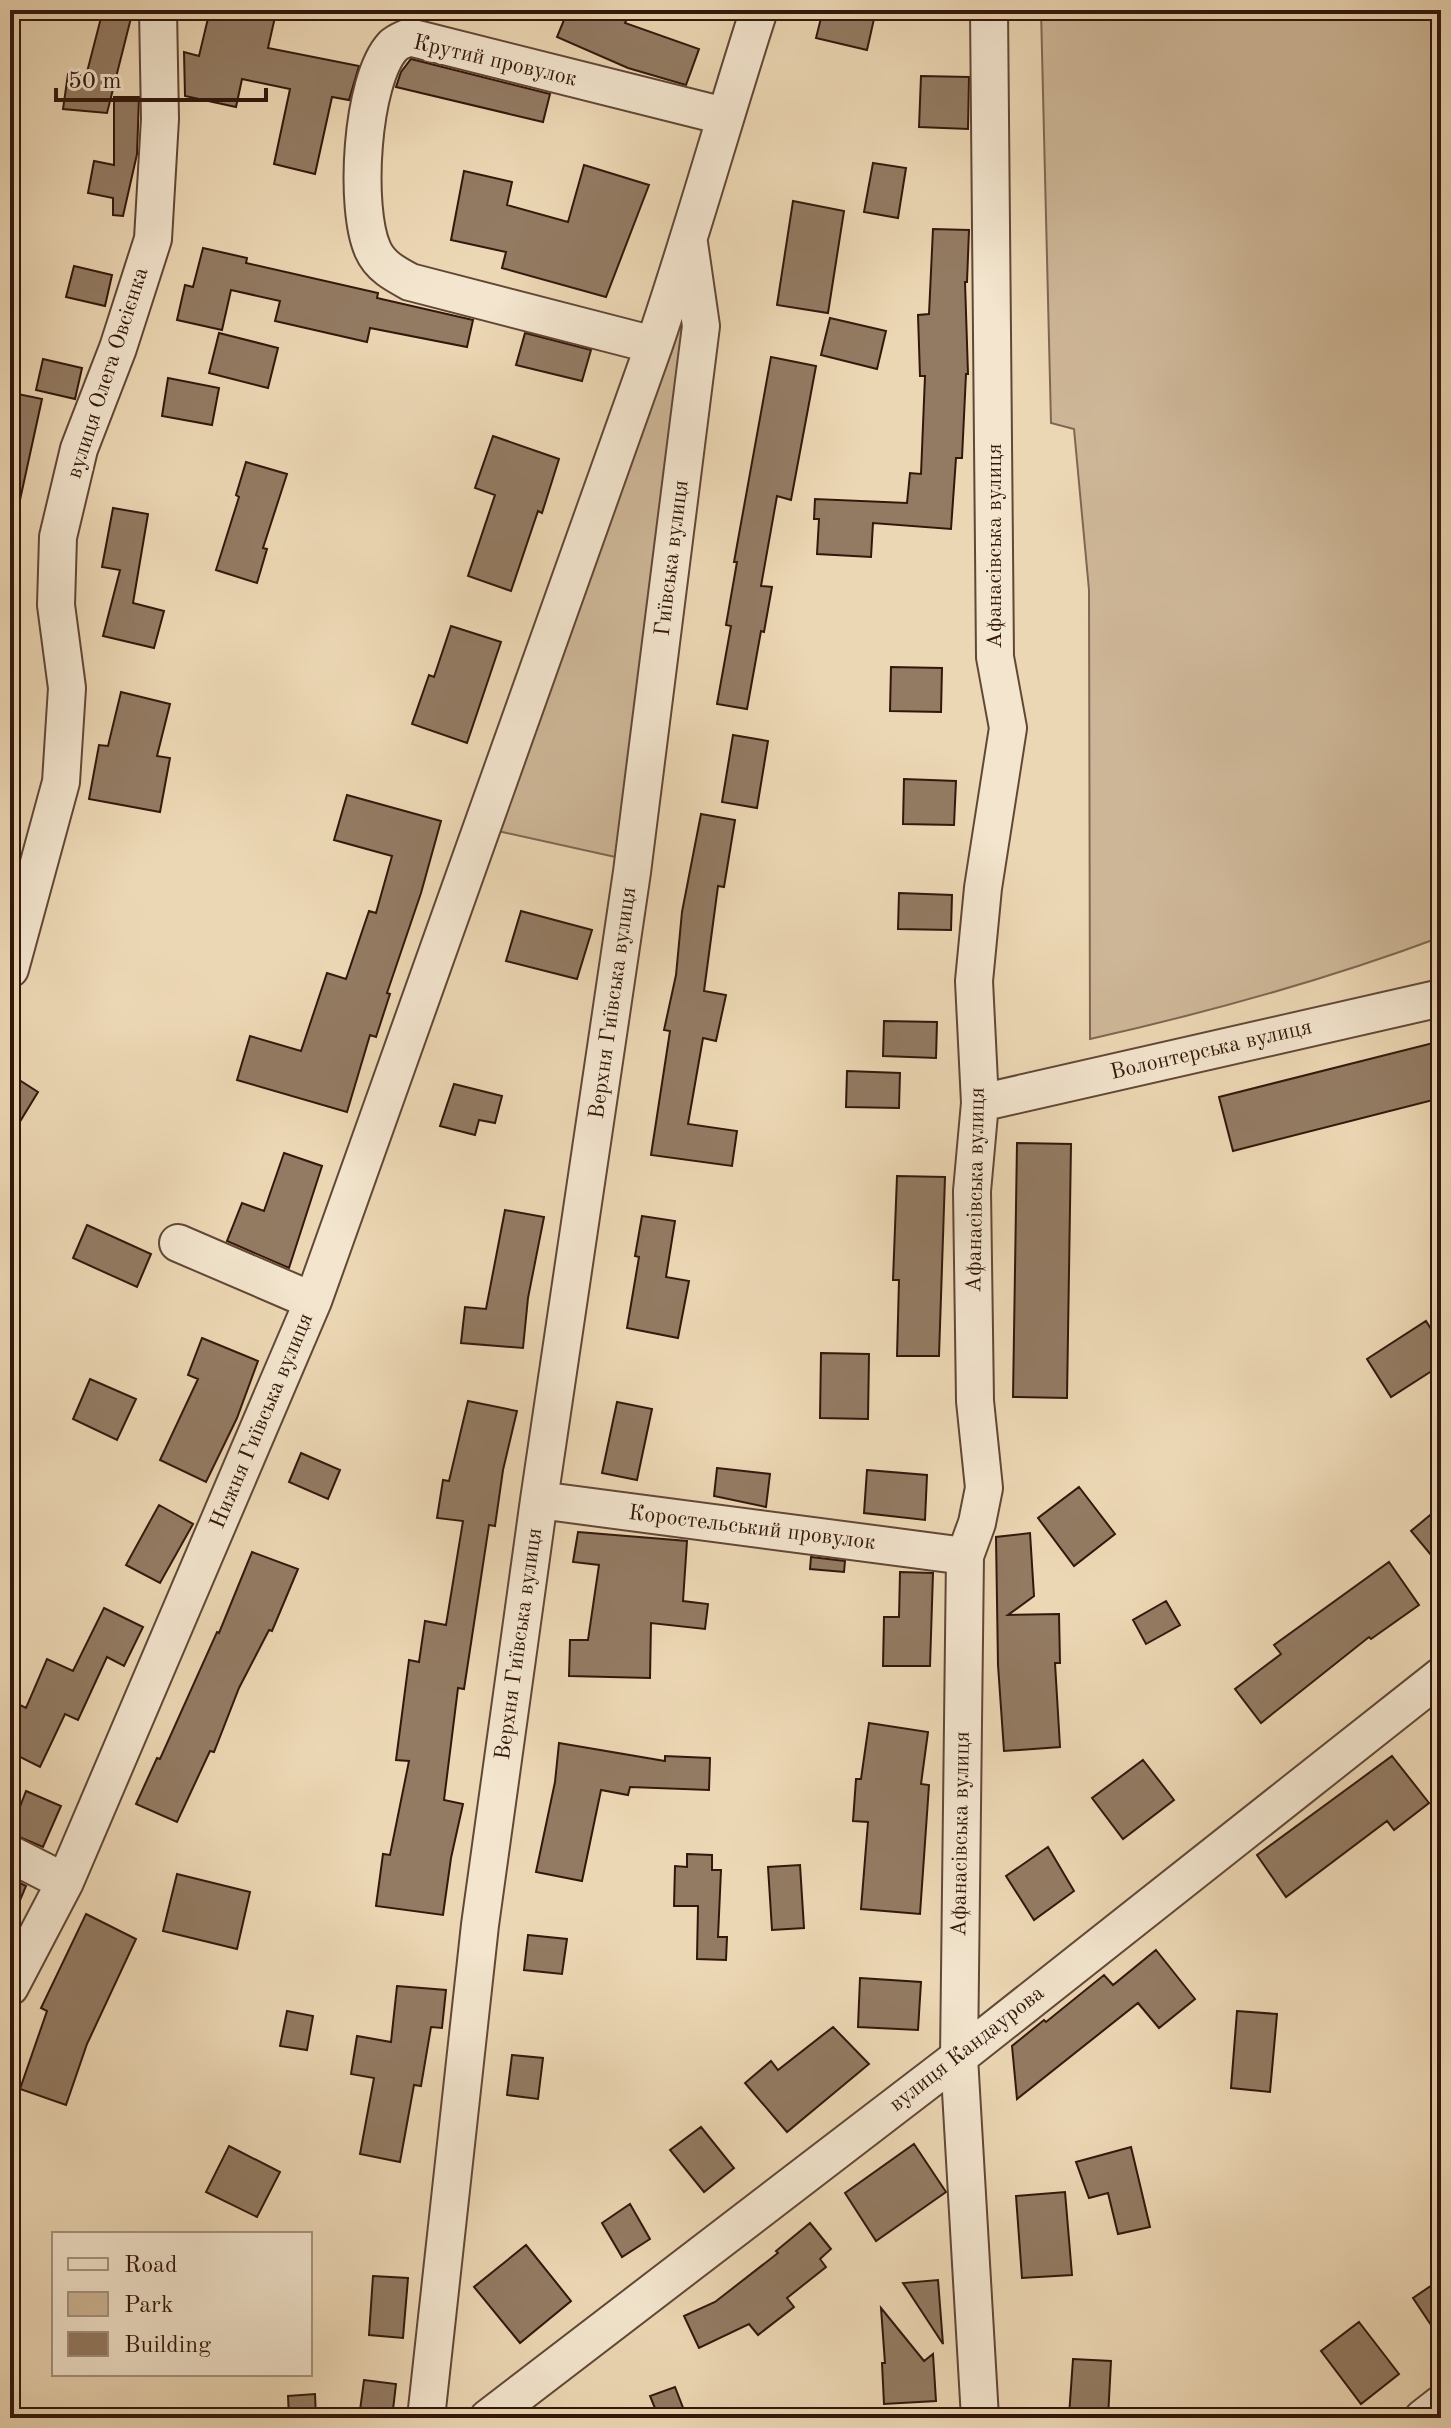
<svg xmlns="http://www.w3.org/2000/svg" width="1451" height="2428" viewBox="0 0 1451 2428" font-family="'Old Standard TT',serif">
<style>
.green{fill:#cdb697;stroke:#806652;stroke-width:2}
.building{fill:#937b63;stroke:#33170c;stroke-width:2}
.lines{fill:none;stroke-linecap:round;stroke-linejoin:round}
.minor-casing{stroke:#614736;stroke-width:40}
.minor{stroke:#f3e5ce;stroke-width:36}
.labels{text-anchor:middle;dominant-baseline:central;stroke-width:8;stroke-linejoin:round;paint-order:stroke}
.street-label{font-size:22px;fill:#33170c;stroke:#f3e5ce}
</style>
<rect width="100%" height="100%" fill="#ecd7b4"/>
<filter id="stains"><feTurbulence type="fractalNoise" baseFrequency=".0025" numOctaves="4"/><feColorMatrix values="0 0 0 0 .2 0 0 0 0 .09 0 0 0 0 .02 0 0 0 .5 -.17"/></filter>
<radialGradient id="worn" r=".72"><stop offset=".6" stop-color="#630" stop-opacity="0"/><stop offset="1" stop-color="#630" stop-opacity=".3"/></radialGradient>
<path class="green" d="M 1041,10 L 1441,10 L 1441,937 C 1326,980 1210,1012 1090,1039 L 1089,590 L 1074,429 L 1051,423 Z
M 677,319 L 689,329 L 620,858 L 498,831 Z"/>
<path class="building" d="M 103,10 L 133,10 L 107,113 L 63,109 L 68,74 L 86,76 Z
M 210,10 L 247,10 L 275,17 L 268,48 L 359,66 L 349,100 L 332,97 L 315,174 L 274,164 L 290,89 L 242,79 L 236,107 L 185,96 L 184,52 L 199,56 Z
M 568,10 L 631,10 L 625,23 L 699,49 L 686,85 L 628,68 L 557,37 Z
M 823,10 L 876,10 L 867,50 L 816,38 Z
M 411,59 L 550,94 L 543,122 L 396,87 L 401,72 Z
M 921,76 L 969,77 L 968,129 L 919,127 Z
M 114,97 L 139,97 L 137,154 L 123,216 L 113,215 L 113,198 L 88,193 L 94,161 L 114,165 Z
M 873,163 L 906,168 L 898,218 L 864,212 Z
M 584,165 L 649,185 L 606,297 L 502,268 L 506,252 L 451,240 L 464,171 L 512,182 L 507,205 L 568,222 Z
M 793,201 L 844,211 L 828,313 L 777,305 Z
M 933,229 L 969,230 L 967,282 L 965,282 L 968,374 L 966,374 L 962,458 L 956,458 L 951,529 L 873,523 L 871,557 L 817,554 L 819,519 L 814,519 L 815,499 L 907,503 L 910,473 L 921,474 L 925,376 L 920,376 L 918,315 L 929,314 Z
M 203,248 L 247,258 L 246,263 L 378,293 L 377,298 L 473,320 L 467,347 L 370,328 L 367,342 L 275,321 L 280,301 L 231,290 L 222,330 L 177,320 L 185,285 L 193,287 Z
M 74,266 L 112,275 L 105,306 L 66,297 Z
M 830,318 L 886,331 L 877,369 L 821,355 Z
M 219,333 L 278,348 L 268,388 L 209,373 Z
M 525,333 L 591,350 L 582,381 L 516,365 Z
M 771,357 L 816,366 L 791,500 L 777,496 L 761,586 L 772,587 L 764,632 L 761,631 L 747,709 L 717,704 L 731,626 L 726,625 L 737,562 L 734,562 Z
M 43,359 L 82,368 L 75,399 L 36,390 Z
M 168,378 L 219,388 L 212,425 L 162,416 Z
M 13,393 L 42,399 L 20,500 L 10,499 L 10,407 Z
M 493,436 L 559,459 L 542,513 L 538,511 L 511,591 L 468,576 L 495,495 L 475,488 Z
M 246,462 L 287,474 L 263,548 L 267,549 L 257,583 L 216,570 L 239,497 L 236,495 Z
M 113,508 L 148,514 L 133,603 L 164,611 L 154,648 L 103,636 L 120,570 L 102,567 Z
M 451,626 L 501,642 L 467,743 L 412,724 L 429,675 L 434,677 Z
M 891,667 L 942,668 L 941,712 L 890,711 Z
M 121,692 L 170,704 L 157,756 L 170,758 L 160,812 L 89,799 L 99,745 L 108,746 Z
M 733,735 L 768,741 L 757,808 L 722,802 Z
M 904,779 L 956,781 L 954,825 L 903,824 Z
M 347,795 L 441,821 L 421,893 L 387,993 L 390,994 L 376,1037 L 370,1035 L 347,1112 L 237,1080 L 250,1036 L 301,1051 L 327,973 L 346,979 L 369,911 L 376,913 L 392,856 L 334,840 Z
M 701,814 L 735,820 L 724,887 L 718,886 L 704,991 L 726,995 L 716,1041 L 703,1038 L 688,1124 L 737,1131 L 732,1166 L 651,1155 L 670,1031 L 664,1030 L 676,975 L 682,912 Z
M 899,893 L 952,895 L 951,930 L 898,929 Z
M 521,911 L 592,930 L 577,979 L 506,961 Z
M 884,1021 L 937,1022 L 936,1058 L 883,1056 Z
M 1441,1041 L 1441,1098 L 1233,1151 L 1219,1097 Z
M 847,1071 L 900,1073 L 899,1108 L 846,1107 Z
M 10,1074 L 38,1092 L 10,1138 Z
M 454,1084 L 502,1096 L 495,1123 L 479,1120 L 475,1135 L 440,1126 Z
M 1017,1143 L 1071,1144 L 1067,1398 L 1013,1397 Z
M 284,1153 L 322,1166 L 289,1268 L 227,1241 L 242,1203 L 264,1211 Z
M 897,1176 L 945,1177 L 939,1356 L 897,1356 L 899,1280 L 893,1280 Z
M 505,1210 L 544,1217 L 528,1298 L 523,1348 L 461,1343 L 465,1307 L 486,1309 Z
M 642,1216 L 675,1221 L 666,1277 L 689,1281 L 678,1338 L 627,1328 L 639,1257 L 635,1256 Z
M 87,1225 L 151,1254 L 137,1287 L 73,1258 Z
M 1426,1321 L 1441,1345 L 1441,1365 L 1391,1397 L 1367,1359 Z
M 202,1338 L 258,1361 L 237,1418 L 206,1482 L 160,1460 L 198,1379 L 188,1375 Z
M 821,1353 L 869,1354 L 868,1419 L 820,1418 Z
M 90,1379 L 136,1399 L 117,1440 L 73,1419 Z
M 468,1401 L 517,1411 L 503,1470 L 495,1526 L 489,1525 L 464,1689 L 458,1688 L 444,1800 L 463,1804 L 451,1858 L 443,1915 L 376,1906 L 383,1854 L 390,1855 L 409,1761 L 396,1760 L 409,1660 L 419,1662 L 425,1621 L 446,1625 L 463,1521 L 437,1518 L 443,1480 L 449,1481 Z
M 617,1402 L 652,1409 L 637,1480 L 602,1473 Z
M 301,1453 L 340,1470 L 328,1499 L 289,1482 Z
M 717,1468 L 770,1474 L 766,1507 L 714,1496 Z
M 867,1470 L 927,1475 L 925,1520 L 864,1513 Z
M 1079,1487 L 1115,1534 L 1074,1566 L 1038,1518 Z
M 159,1505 L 193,1524 L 160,1583 L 126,1565 Z
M 1441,1506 L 1441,1567 L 1411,1531 Z
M 578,1532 L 687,1541 L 683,1601 L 708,1604 L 705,1629 L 651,1623 L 650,1678 L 569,1676 L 570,1640 L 588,1640 L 599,1565 L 573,1562 Z
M 1030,1533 L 1034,1596 L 1008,1615 L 1059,1614 L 1060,1663 L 1055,1663 L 1060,1747 L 1004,1751 L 998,1665 L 996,1537 Z
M 252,1552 L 298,1569 L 272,1631 L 269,1630 L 239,1688 L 214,1752 L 210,1751 L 177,1822 L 136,1804 L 157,1758 L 160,1759 L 217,1632 L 219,1633 Z
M 811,1557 L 845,1561 L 844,1572 L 810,1569 Z
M 1389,1562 L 1419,1605 L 1371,1639 L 1369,1637 L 1261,1723 L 1235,1689 L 1281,1654 L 1274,1645 Z
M 900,1572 L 933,1573 L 930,1666 L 883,1666 L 884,1617 L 899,1617 Z
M 1166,1601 L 1180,1625 L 1146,1644 L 1133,1620 Z
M 104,1608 L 143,1627 L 124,1666 L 107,1657 L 78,1720 L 65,1714 L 40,1767 L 10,1752 L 10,1700 L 26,1708 L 47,1659 L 73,1671 Z
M 869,1723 L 928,1732 L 921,1784 L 929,1785 L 920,1914 L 861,1909 L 868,1822 L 853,1821 L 856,1779 L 861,1779 Z
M 559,1743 L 665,1761 L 665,1756 L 710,1758 L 709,1790 L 630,1787 L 628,1795 L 601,1790 L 582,1881 L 536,1872 L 555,1782 Z
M 1392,1756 L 1429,1803 L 1394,1830 L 1387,1821 L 1286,1897 L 1257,1855 Z
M 1143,1760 L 1174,1800 L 1123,1839 L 1092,1798 Z
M 26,1791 L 61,1806 L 43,1847 L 10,1833 Z
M 1048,1847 L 1074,1891 L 1034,1920 L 1006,1876 Z
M 687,1854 L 712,1855 L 712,1870 L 721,1870 L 718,1937 L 727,1937 L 726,1960 L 697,1959 L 698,1906 L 674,1906 L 675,1866 L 687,1867 Z
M 800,1865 L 804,1928 L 772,1930 L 768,1867 Z
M 177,1874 L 250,1892 L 237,1949 L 163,1931 Z
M 10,1878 L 26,1886 L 10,1924 Z
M 86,1914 L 136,1939 L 87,2044 L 66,2105 L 20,2089 L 47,2011 L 41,2008 Z
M 528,1935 L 567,1939 L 562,1974 L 524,1970 Z
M 1156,1950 L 1195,1999 L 1159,2028 L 1138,2003 L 1017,2099 L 1012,2046 L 1044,2020 L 1046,2022 L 1104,1975 L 1113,1985 Z
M 860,1978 L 921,1982 L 918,2030 L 858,2027 Z
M 397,1986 L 446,1990 L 442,2028 L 431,2027 L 421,2086 L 414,2085 L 400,2162 L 360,2154 L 374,2078 L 351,2074 L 357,2036 L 391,2042 Z
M 287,2011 L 313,2016 L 307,2050 L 280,2046 Z
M 1237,2011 L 1277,2014 L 1270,2092 L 1231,2088 Z
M 833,2027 L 869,2064 L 787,2132 L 745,2083 L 771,2061 L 778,2070 Z
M 512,2055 L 543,2058 L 538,2099 L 507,2095 Z
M 701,2127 L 734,2168 L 704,2192 L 670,2150 Z
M 914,2144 L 946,2192 L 876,2241 L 845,2193 Z
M 229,2146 L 280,2172 L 257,2217 L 206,2192 Z
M 1131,2147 L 1150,2227 L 1118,2234 L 1108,2193 L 1089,2198 L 1076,2162 Z
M 1065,2192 L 1072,2275 L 1022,2278 L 1016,2196 Z
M 630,2204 L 650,2239 L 622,2257 L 602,2223 Z
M 810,2223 L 831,2249 L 820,2259 L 826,2267 L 787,2298 L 794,2307 L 758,2335 L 749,2324 L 699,2348 L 684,2316 L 715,2302 L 778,2253 L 776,2251 Z
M 526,2245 L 571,2301 L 520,2343 L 474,2287 Z
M 373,2276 L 408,2278 L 403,2338 L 369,2335 Z
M 1441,2279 L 1441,2340 L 1413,2298 Z
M 938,2280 L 943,2344 L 903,2283 Z
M 881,2308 L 924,2361 L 933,2354 L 936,2401 L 884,2404 L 882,2363 L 885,2363 Z
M 1359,2322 L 1399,2374 L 1361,2404 L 1321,2351 Z
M 1073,2359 L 1111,2361 L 1108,2418 L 1069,2416 Z
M 364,2380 L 396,2384 L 392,2418 L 359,2418 Z
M 675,2387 L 687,2418 L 659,2418 L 650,2396 Z
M 315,2394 L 316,2418 L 289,2418 L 288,2396 Z"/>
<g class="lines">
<defs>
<path id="minor" d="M 654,345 L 410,282 C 395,274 380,266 373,250 C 354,209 361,80 393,46 C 397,42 403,40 409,37 L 724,116
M 10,969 L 61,782 L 67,688 L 56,605 L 58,537 L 79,449 L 118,348 L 153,239 L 160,119 L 158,10
M 980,1103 L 1441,998
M 178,1243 L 313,1301
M 539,1500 L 965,1556
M 10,1854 L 65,1882
M 10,1987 L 65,1882 L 313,1301 L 654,345 C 692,234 723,121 759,10
M 426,2418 L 480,1925 L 539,1500 L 632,872 L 701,326 L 689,243
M 488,2418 L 959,2057 L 1441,1676
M 980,2418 L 959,2057 L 965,1556 L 977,1523 L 984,1488 L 975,1401 L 972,1191 L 980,1103 L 974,981 L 983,888 L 1008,728 L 995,657 L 989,10
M 1423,2418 L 1441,2404"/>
</defs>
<use href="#minor" class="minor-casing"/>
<use href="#minor" class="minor"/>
</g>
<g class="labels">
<g class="street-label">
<text transform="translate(495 61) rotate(13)">Крутий провулок</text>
<text transform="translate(108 373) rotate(-72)">вулиця Олега Овсієнка</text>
<text transform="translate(995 546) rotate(-90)">Афанасівська вулиця</text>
<text transform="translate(672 558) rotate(-83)">Гиївська вулиця</text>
<text transform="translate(613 1003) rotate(-82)">Верхня Гиївська вулиця</text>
<text transform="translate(1211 1050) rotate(-13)">Волонтерська вулиця</text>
<text transform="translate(976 1190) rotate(-89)">Афанасівська вулиця</text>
<text transform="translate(262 1421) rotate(-67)">Нижня Гиївська вулиця</text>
<text transform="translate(752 1528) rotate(7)">Коростельський провулок</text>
<text transform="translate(519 1644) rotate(-82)">Верхня Гиївська вулиця</text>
<text transform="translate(961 1834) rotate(-89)">Афанасівська вулиця</text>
<text transform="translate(967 2049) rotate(-38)">вулиця Кандаурова</text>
</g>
</g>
<rect width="1451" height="2428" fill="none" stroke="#ecd7b4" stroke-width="40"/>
<rect x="12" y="12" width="1427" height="2404" fill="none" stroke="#33170c" stroke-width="4"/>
<rect x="20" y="20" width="1411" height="2388" fill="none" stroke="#33170c" stroke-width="2"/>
<rect x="52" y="2232" width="260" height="144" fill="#f3e5ce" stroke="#a69380" stroke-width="2"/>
<rect x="68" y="2258" width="40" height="12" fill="#f3e5ce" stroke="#a69380" stroke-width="2"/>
<text x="124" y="2272" font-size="24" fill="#33170c">Road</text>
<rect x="68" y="2292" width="40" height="24" fill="#cdb697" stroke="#a69380" stroke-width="2"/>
<text x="124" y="2312" font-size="24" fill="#33170c">Park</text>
<rect x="68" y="2332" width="40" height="24" fill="#937b63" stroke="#a69380" stroke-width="2"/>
<text x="124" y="2352" font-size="24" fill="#33170c">Building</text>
<path d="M56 88v12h210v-12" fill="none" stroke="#33170c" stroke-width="4"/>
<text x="68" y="88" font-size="24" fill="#33170c" stroke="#f3e5ce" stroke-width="6" paint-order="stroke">50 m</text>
<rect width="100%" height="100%" filter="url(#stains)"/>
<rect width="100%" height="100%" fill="url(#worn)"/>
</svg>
